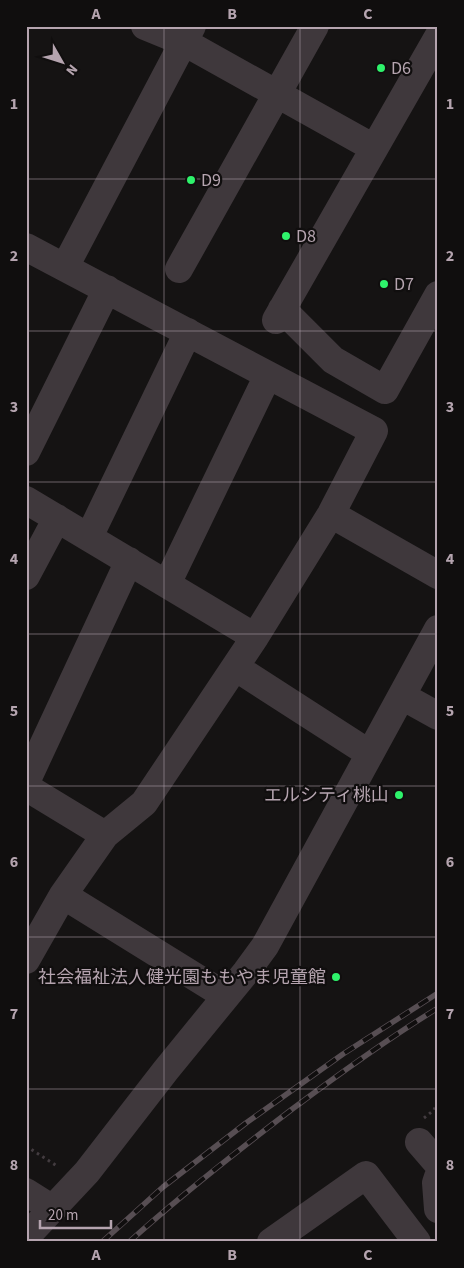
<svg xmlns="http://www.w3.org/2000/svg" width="464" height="1268" viewBox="0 0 464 1268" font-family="'Source Sans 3','Noto Sans JP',sans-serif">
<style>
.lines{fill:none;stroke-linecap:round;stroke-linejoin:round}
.path{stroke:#433c40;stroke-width:3;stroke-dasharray:2.5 4;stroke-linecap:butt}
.minor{stroke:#3f383c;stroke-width:28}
.rail-casing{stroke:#574e53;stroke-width:5.5}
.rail{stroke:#100e0e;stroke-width:4;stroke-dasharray:11;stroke-linecap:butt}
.grid{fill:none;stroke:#b5a4af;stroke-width:1;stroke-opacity:0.55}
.poi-dot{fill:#2ef26b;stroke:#100e0e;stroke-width:2}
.labels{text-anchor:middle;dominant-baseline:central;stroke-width:4.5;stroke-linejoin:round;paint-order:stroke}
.poi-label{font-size:18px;fill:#b5a4af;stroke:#100e0e;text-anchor:start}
.neatline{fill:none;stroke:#b5a4af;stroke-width:2}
.grid-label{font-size:16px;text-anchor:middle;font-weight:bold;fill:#b5a4af}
</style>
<rect width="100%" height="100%" fill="#151313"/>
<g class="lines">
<path class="path" d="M 424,1118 L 434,1110 L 438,1099
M 26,1146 L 57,1166"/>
<path class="minor" d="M 145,26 L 184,42 L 374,148
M 26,247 L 374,431 L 331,514 L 255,637 L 144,803 L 105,835 L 63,895 L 26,960
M 65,267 L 192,26
M 179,269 L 315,26
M 282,309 L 333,360 L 385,390 L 438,295
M 276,320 L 438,37
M 26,452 L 107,289
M 26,500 L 255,637
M 331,514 L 438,575
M 89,537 L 188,332
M 26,576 L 57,518
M 167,584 L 268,375
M 235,667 L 370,754
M 402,696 L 438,716
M 26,782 L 129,561
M 26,787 L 105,835
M 63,895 L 226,996
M 419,1142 L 438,1164
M 438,1177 L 436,1183 L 438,1209
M 26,1192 L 53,1209
M 26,1237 L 87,1172 L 166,1070 L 246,972 L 265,946 L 438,629
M 271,1242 L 366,1175 L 417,1242"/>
<defs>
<path id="rail" d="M 102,1242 L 163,1187 L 246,1123 L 343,1054 L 438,993
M 129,1242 C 181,1195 236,1152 291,1110 C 339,1074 387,1039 438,1008"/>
</defs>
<use href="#rail" class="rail-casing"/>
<use href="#rail" class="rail"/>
</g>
<path class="grid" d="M 164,26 L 164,1242M 300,26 L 300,1242M 26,179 L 438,179M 26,331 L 438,331M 26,482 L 438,482M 26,634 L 438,634M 26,786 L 438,786M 26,937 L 438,937M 26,1089 L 438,1089"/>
<g class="poi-dot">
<circle cx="381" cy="68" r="5"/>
<circle cx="191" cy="180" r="5"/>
<circle cx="286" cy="236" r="5"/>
<circle cx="384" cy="284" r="5"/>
<circle cx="399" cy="795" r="5"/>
<circle cx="336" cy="977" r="5"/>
</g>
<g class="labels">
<g class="poi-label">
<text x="391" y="68">D6</text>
<text x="201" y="180">D9</text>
<text x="296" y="236">D8</text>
<text x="394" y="284">D7</text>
<text x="389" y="795" text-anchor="end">エルシティ桃山</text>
<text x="326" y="977" text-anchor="end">社会福祉法人健光園ももやま児童館</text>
</g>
</g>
<rect width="464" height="1268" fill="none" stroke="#100e0e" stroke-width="55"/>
<g transform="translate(62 62) rotate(129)" stroke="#100e0e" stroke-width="4" paint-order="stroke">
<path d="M0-4L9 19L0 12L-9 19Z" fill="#b5a4af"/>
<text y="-8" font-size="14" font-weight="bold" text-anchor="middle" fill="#b5a4af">N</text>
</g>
<path d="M40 1220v8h71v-8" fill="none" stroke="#b5a4af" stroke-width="2.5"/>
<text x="48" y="1220" font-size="15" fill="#b5a4af" stroke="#100e0e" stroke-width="4" paint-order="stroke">20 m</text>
<rect x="28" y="28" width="408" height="1212" class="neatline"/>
<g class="grid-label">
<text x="96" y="19">A</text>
<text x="232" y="19">B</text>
<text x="368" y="19">C</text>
<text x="14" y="109">1</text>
<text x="450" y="109">1</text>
<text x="14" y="261">2</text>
<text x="450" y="261">2</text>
<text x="14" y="412">3</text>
<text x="450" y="412">3</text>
<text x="14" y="564">4</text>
<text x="450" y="564">4</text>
<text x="14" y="716">5</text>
<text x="450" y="716">5</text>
<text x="14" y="867">6</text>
<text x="450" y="867">6</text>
<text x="14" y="1019">7</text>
<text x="450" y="1019">7</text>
<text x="14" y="1170">8</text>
<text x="450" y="1170">8</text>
<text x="96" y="1260">A</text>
<text x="232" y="1260">B</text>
<text x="368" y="1260">C</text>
</g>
</svg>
